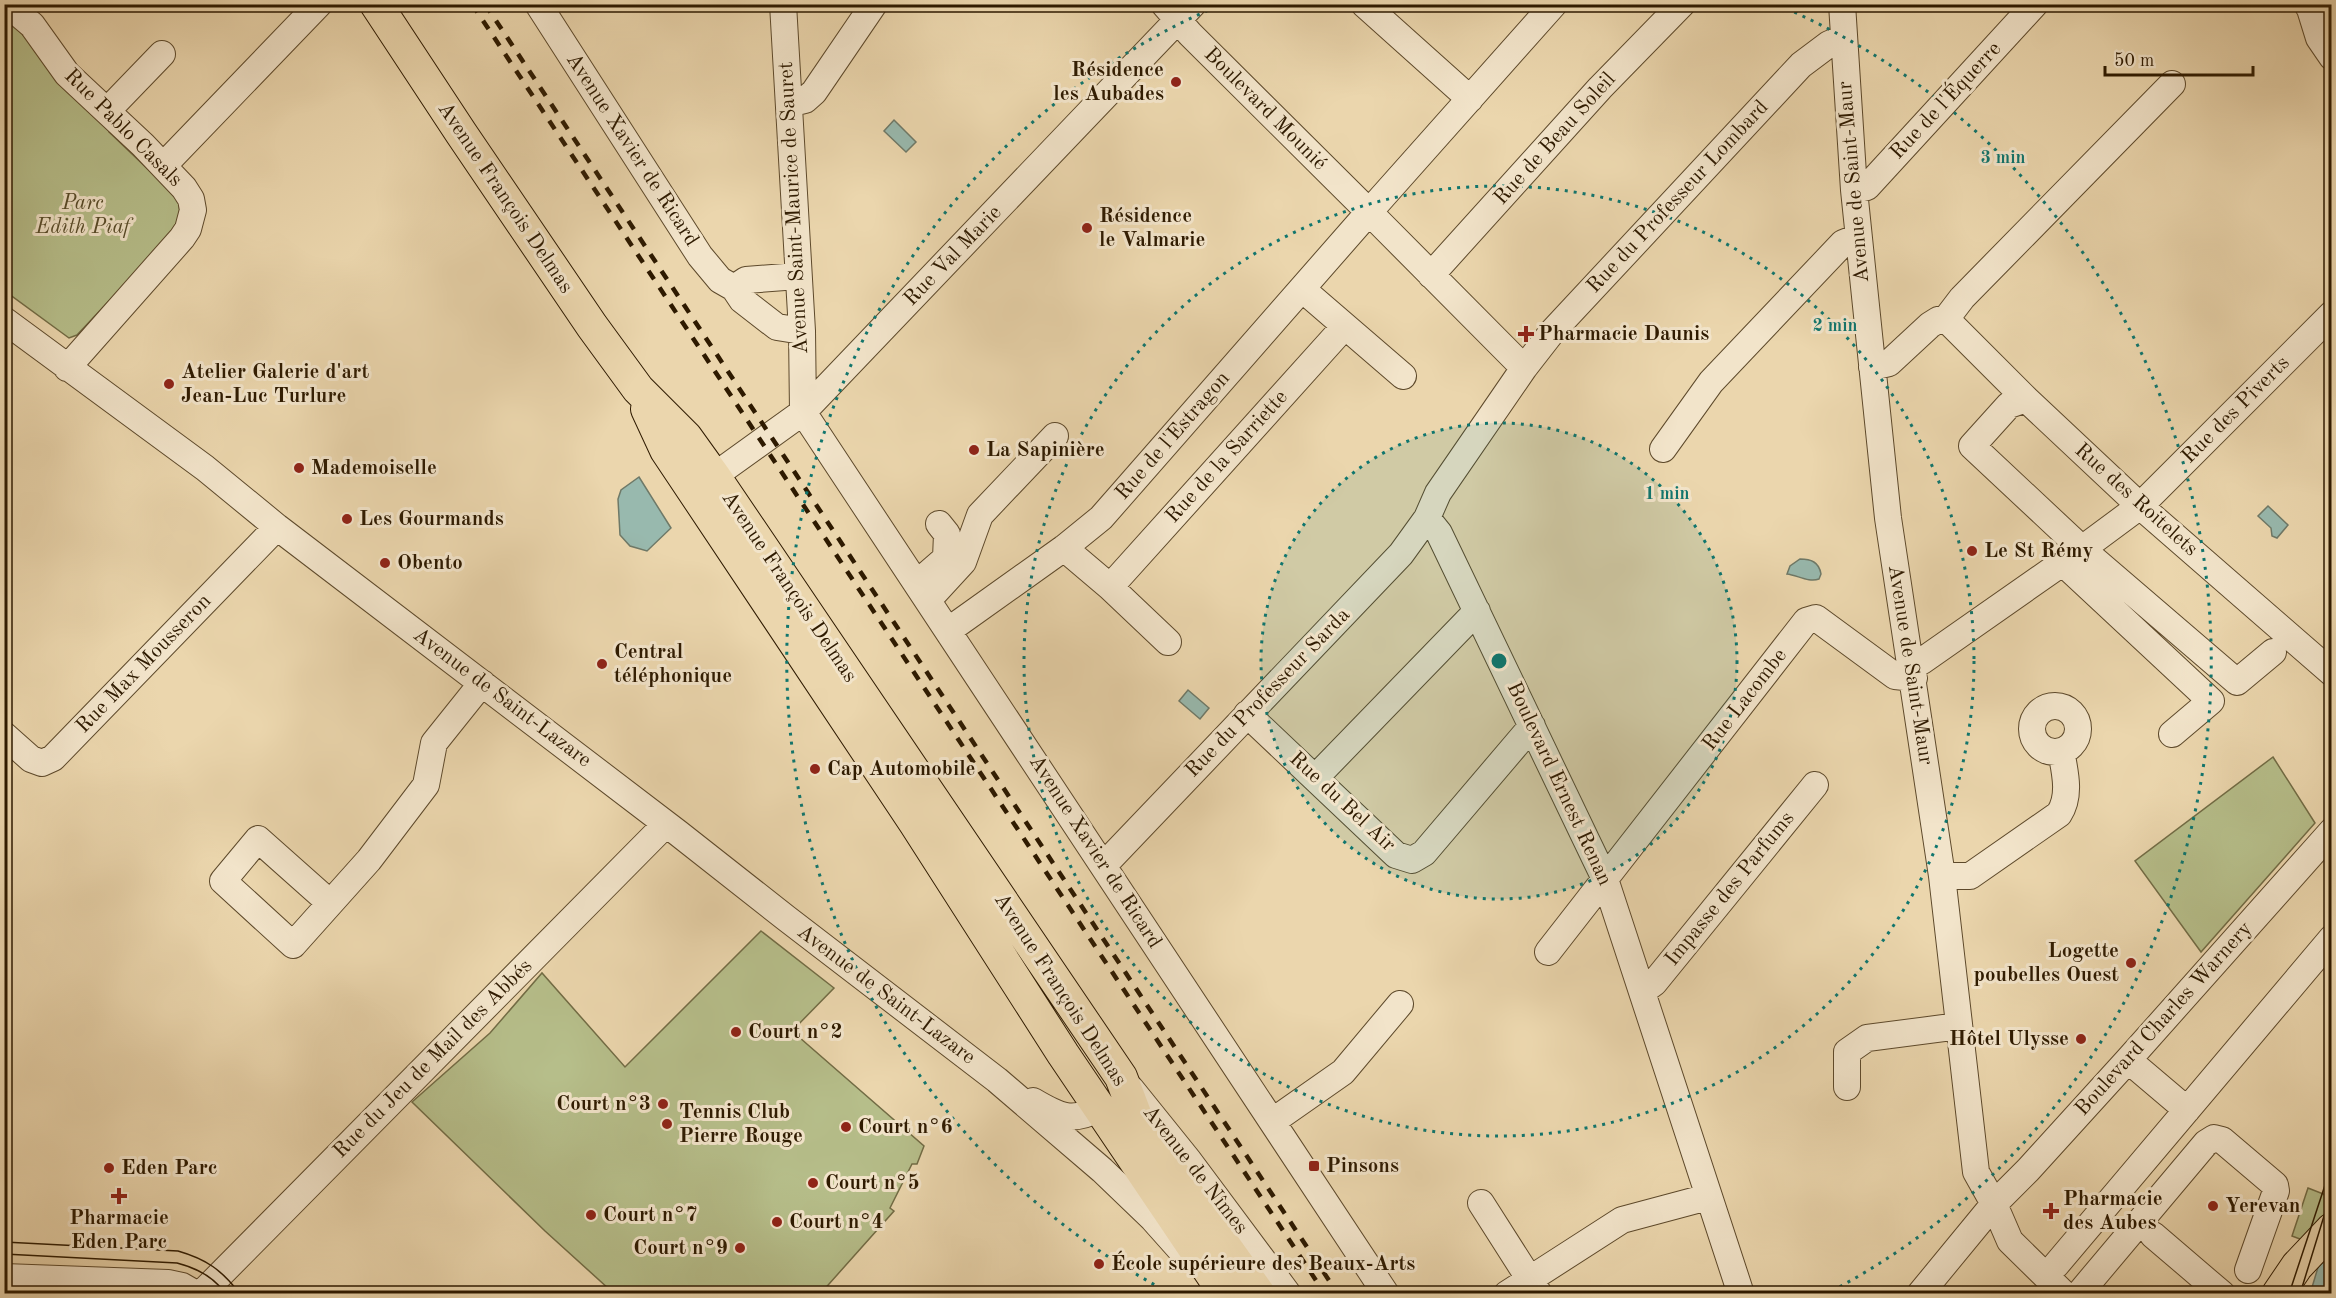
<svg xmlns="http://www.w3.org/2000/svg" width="2336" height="1298" viewBox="0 0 2336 1298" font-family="'Old Standard TT',serif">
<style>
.green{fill:#b6be8a;stroke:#726c45;stroke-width:1.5}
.water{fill:#98b9ae;stroke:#6e7968;stroke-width:1.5}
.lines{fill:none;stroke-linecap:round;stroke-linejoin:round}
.minor-casing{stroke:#5d492b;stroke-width:28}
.major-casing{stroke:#2e1a00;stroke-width:34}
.minor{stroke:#f2e4ca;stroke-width:26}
.major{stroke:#ebd6ad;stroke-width:32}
.tram{stroke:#2e1a00;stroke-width:1.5}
.rail{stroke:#2e1a00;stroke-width:4.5;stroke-dasharray:10 10;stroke-linecap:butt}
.ring{fill:none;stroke:#0f766e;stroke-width:3;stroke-dasharray:3 6}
.poi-dot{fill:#8f2418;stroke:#f2e4ca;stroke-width:2}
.labels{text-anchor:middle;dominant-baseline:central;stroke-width:6;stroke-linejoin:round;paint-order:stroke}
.poi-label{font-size:21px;font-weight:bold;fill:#2e1a00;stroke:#f2e4ca;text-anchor:start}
.street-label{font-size:21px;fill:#2e1a00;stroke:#f2e4ca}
.park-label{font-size:21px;font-style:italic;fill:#574b29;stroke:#f2e4ca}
.centre{fill:#0f766e;stroke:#f2e4ca;stroke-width:3}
.ring-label{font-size:18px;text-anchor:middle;font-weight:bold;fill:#0f766e;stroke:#f2e4ca;stroke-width:6;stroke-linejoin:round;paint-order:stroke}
</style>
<rect width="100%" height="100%" fill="#ebd6ad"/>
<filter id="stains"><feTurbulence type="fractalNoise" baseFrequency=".00333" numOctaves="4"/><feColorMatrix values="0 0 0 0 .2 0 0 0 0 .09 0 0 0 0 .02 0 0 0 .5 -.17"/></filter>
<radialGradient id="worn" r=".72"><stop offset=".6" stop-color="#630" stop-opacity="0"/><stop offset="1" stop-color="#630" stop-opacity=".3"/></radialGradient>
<path class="green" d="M 4,15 L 112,128 L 109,132 L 177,197 C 183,213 178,221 171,235 L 77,335 L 69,338 L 5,291 Z
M 2273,757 L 2315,823 L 2201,952 L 2135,861 Z
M 761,931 L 834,988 L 792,1031 L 924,1146 L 917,1164 L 912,1164 L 890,1208 L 894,1211 L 821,1293 L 652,1294 L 609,1289 L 545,1231 L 412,1102 L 490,1033 L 542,973 L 625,1067 Z
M 2308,1188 L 2331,1197 L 2331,1212 L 2300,1245 L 2300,1239 L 2292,1236 Z"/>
<path class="water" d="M 894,120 L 916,142 L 906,152 L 884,131 Z
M 639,477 L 671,528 L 647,551 L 630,546 L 620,535 L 618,499 L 621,490 Z
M 2268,506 L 2288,525 L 2277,538 L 2272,536 L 2271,528 L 2258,516 Z
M 1800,559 C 1811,559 1819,562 1821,574 L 1819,579 C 1809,583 1797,575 1787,574 L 1790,566 Z
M 1188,690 L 1209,708 L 1200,719 L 1179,701 Z
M 2331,1253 L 2331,1293 L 2310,1294 L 2322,1254 Z"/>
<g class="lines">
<defs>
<path id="minor" d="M 7,4 L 32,25 L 67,74 L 143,145 L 184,188 L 191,199 L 193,210 L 188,229 L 182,238 L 67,368
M 538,4 L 700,256 L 720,280 L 734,288 L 742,300 L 777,327 L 802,331
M 783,4 L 802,331 L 803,412
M 1364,4 L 1470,99
M 1554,4 L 1369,212 L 1524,368 L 1438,493 L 1427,518 L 1439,533 L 1605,879 L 1741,1294
M 1842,4 L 1854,190 L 1888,518 L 1942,876 L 1976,1172 L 1994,1204 L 2010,1241 L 2064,1294
M 2307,4 L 2310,9 L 2319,38 L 2332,57
M 789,104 L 805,100 L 814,92 L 874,4
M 107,111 L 162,54
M 163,166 L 319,4
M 1854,190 L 1867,187 L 2035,4
M 1431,275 L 1600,88 L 1682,4
M 734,288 L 746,280 L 798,276
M 1302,289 L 1403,376
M 1946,319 L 1962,298 L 2172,84
M 4,320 L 205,468 L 277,527 L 678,833 L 786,918 L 997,1080 L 1102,1170 L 1153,1219 L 1186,1256
M 1872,367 L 1889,363 L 1930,325 L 1938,320 L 1946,319 L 2026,399 L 2140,506 L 2332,673
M 1524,368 L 1552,332 L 1801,65 L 1829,44 L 1843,38
M 2026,399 L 2009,405 L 1972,446 L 2082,549 L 2237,682 L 2273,652
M 803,412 L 1386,1294
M 1663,449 L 1711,382 L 1843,243 L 1858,237
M 714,476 L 803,412 L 1193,4
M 1064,548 L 1110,587 L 1168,642
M 2063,563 L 2211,701 L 2172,734
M 923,578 L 946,558 L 947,534 L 939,524
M 1110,587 L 1344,327
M 929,599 L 963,562 L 980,515 L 1055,436
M 949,630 L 1064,548 L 1101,518 L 1369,212 L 1190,34 L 1164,4
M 1910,663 L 1922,661 L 2082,549 L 2140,506 L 2332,314
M2032 729a23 23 0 1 1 46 0a23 23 0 1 1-46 0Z
M 1247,714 L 1396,855 L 1412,860 L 1424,853 L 1532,726
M 4,735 L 31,759 L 42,763 L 53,758 L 277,527
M 1316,777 L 1477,611
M 1104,865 L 1401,554 L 1427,518
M 1942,876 L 1970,876 L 2059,814 C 2071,796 2065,772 2061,751
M 330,903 L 258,839 L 223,881 L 293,945 L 369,860 L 426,785 L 434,743 L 482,683
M 1548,952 L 1806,621 L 1816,618 L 1895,676 L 1914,678
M 1643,991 L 1654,983 L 1815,785
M 2128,1060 L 2187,1110
M 1847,1087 L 1847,1052 L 1867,1038 L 1959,1026
M 1131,1089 L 1189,1161 L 1288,1294
M 1033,1101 C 1060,1117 1072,1123 1100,1108
M 1273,1121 L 1343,1072 L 1400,1004
M 1481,1203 L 1539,1294
M 2153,1235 L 2222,1294
M 2056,1265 L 2332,938
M 4,1277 L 168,1283 L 182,1286 L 196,1294
M 201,1294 L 666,824
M 1507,1294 L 1622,1220 L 1708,1197
M 1920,1294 L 1994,1204 L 2028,1170 L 2128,1060 L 2332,831
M 2079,1294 L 2206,1143 L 2214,1138 L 2222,1140 L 2275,1185 L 2276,1191 L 2248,1270"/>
<path id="major" d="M 376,4 L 461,133 L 592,326 L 638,389 L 686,437 L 714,476 L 1121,1077 L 1140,1127 L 1259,1294
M 647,409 L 666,450 L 915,823 L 1063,1054 L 1225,1294
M 2278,1294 L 2297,1266 L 2332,1229"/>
</defs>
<use href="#minor" class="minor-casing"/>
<use href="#major" class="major-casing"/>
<use href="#minor" class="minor"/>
<use href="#major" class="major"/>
<path class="tram" d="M 4,1242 L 178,1251 C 206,1259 222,1270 240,1294
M 4,1254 L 177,1263 C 197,1268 214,1277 226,1294
M 2289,1294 L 2332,1164
M 2300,1294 L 2332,1190"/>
<path class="rail" d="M 472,4 L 1325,1294
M 485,4 L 1338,1294"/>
</g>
<circle cx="1499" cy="661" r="238" fill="#0f766e" fill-opacity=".12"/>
<g class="ring">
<circle cx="1499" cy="661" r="238"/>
<circle cx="1499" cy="661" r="475"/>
<path d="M1170 1293A713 713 0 0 1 1220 5M1778 5A713 713 0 0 1 1828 1293"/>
</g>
<g class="poi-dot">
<circle cx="1176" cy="82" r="6"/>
<circle cx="1087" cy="228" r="6"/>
<path d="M1523 325h6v6h6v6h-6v6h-6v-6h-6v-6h6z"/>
<circle cx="169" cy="384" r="6"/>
<circle cx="974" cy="450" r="6"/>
<circle cx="299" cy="468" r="6"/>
<circle cx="347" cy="519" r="6"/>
<circle cx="1972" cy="551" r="6"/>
<circle cx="385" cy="563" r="6"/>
<circle cx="602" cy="664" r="6"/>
<circle cx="815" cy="769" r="6"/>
<circle cx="2131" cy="963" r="6"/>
<circle cx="736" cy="1032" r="6"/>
<circle cx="2081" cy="1039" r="6"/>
<circle cx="663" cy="1104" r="6"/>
<circle cx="667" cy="1124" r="6"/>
<circle cx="846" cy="1127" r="6"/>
<rect x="1308" y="1160" width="12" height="12" rx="3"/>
<circle cx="109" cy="1168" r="6"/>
<circle cx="813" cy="1183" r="6"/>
<path d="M116 1187h6v6h6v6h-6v6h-6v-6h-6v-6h6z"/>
<circle cx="2213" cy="1206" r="6"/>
<path d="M2048 1202h6v6h6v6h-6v6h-6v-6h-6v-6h6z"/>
<circle cx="591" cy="1215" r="6"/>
<circle cx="777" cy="1222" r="6"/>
<circle cx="740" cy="1248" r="6"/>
<circle cx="1099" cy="1264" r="6"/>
</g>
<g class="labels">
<g class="poi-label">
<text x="1164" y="70" text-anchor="end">Résidence<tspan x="1164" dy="24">les Aubades</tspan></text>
<text x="1099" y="216">Résidence<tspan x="1099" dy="24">le Valmarie</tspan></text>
<text x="1538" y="334">Pharmacie Daunis</text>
<text x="181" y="372">Atelier Galerie d'art<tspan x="181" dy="24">Jean-Luc Turlure</tspan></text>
<text x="986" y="450">La Sapinière</text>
<text x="311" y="468">Mademoiselle</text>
<text x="359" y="519">Les Gourmands</text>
<text x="1984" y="551">Le St Rémy</text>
<text x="397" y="563">Obento</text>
<text x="614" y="652">Central<tspan x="614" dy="24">téléphonique</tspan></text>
<text x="827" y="769">Cap Automobile</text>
<text x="2119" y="951" text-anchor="end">Logette<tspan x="2119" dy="24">poubelles Ouest</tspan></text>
<text x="748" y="1032">Court n°2</text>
<text x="2069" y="1039" text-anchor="end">Hôtel Ulysse</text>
<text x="651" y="1104" text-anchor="end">Court n°3</text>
<text x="679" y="1112">Tennis Club<tspan x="679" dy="24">Pierre Rouge</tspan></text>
<text x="858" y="1127">Court n°6</text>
<text x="1326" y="1166">Pinsons</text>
<text x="121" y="1168">Eden Parc</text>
<text x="825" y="1183">Court n°5</text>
<text x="2063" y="1199">Pharmacie<tspan x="2063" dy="24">des Aubes</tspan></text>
<text x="2225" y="1206">Yerevan</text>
<text x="603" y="1215">Court n°7</text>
<text x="119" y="1218" text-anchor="middle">Pharmacie<tspan x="119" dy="24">Eden Parc</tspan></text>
<text x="789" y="1222">Court n°4</text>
<text x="728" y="1248" text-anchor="end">Court n°9</text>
<text x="1111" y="1264">École supérieure des Beaux-Arts</text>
</g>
<g class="street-label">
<text transform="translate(1946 101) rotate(-47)">Rue de l'Équerre</text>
<text transform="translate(1265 109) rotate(45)">Boulevard Mounié</text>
<text transform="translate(123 128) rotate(45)">Rue Pablo Casals</text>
<text transform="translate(1555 139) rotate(-48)">Rue de Beau Soleil</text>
<text transform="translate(632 150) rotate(57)">Avenue Xavier de Ricard</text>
<text transform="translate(1854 182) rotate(-95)">Avenue de Saint-Maur</text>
<text transform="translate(1678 197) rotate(-47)">Rue du Professeur Lombard</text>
<text transform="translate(505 198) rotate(56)">Avenue François Delmas</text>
<text transform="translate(794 208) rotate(-93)">Avenue Saint-Maurice de Sauret</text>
<text transform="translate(953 256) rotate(-46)">Rue Val Marie</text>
<text transform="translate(2236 410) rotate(-45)">Rue des Piverts</text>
<text transform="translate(1173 436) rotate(-49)">Rue de l'Estragon</text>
<text transform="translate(1227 457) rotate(-48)">Rue de la Sarriette</text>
<text transform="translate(2136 500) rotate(42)">Rue des Roitelets</text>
<text transform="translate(789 587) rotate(56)">Avenue François Delmas</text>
<text transform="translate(144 664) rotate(-46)">Rue Max Mousseron</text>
<text transform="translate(1910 665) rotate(81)">Avenue de Saint-Maur</text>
<text transform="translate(1268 693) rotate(-46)">Rue du Professeur Sarda</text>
<text transform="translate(502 698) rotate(37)">Avenue de Saint-Lazare</text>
<text transform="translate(1745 700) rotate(-52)">Rue Lacombe</text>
<text transform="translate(1559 784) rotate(65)">Boulevard Ernest Renan</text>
<text transform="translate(1342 802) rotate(43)">Rue du Bel Air</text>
<text transform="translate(1095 852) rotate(57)">Avenue Xavier de Ricard</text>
<text transform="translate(1730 889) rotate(-51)">Impasse des Parfums</text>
<text transform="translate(1060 990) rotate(57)">Avenue François Delmas</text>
<text transform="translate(886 995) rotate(37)">Avenue de Saint-Lazare</text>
<text transform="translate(2164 1019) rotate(-48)">Boulevard Charles Warnery</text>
<text transform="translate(433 1059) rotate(-45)">Rue du Jeu de Mail des Abbés</text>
<text transform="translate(1195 1170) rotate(52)">Avenue de Nîmes</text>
</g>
<g class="park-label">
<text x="83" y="203">Parc<tspan x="83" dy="24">Edith Piaf</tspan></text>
</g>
</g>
<circle cx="1499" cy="661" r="9" class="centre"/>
<g class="ring-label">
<text x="2003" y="163">3 min</text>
<text x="1835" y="331">2 min</text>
<text x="1667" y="499">1 min</text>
</g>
<rect width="2336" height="1298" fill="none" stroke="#ebd6ad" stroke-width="24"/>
<rect x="6" y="6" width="2324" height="1286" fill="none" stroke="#2e1a00" stroke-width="3"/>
<rect x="12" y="12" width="2312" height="1274" fill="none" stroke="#2e1a00" stroke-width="1.5"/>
<path d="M2105 66v9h148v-9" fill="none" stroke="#2e1a00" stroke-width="3"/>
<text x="2114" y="66" font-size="18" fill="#2e1a00" stroke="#f2e4ca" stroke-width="4.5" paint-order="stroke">50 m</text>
<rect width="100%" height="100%" filter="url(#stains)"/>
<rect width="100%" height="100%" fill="url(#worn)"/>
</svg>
